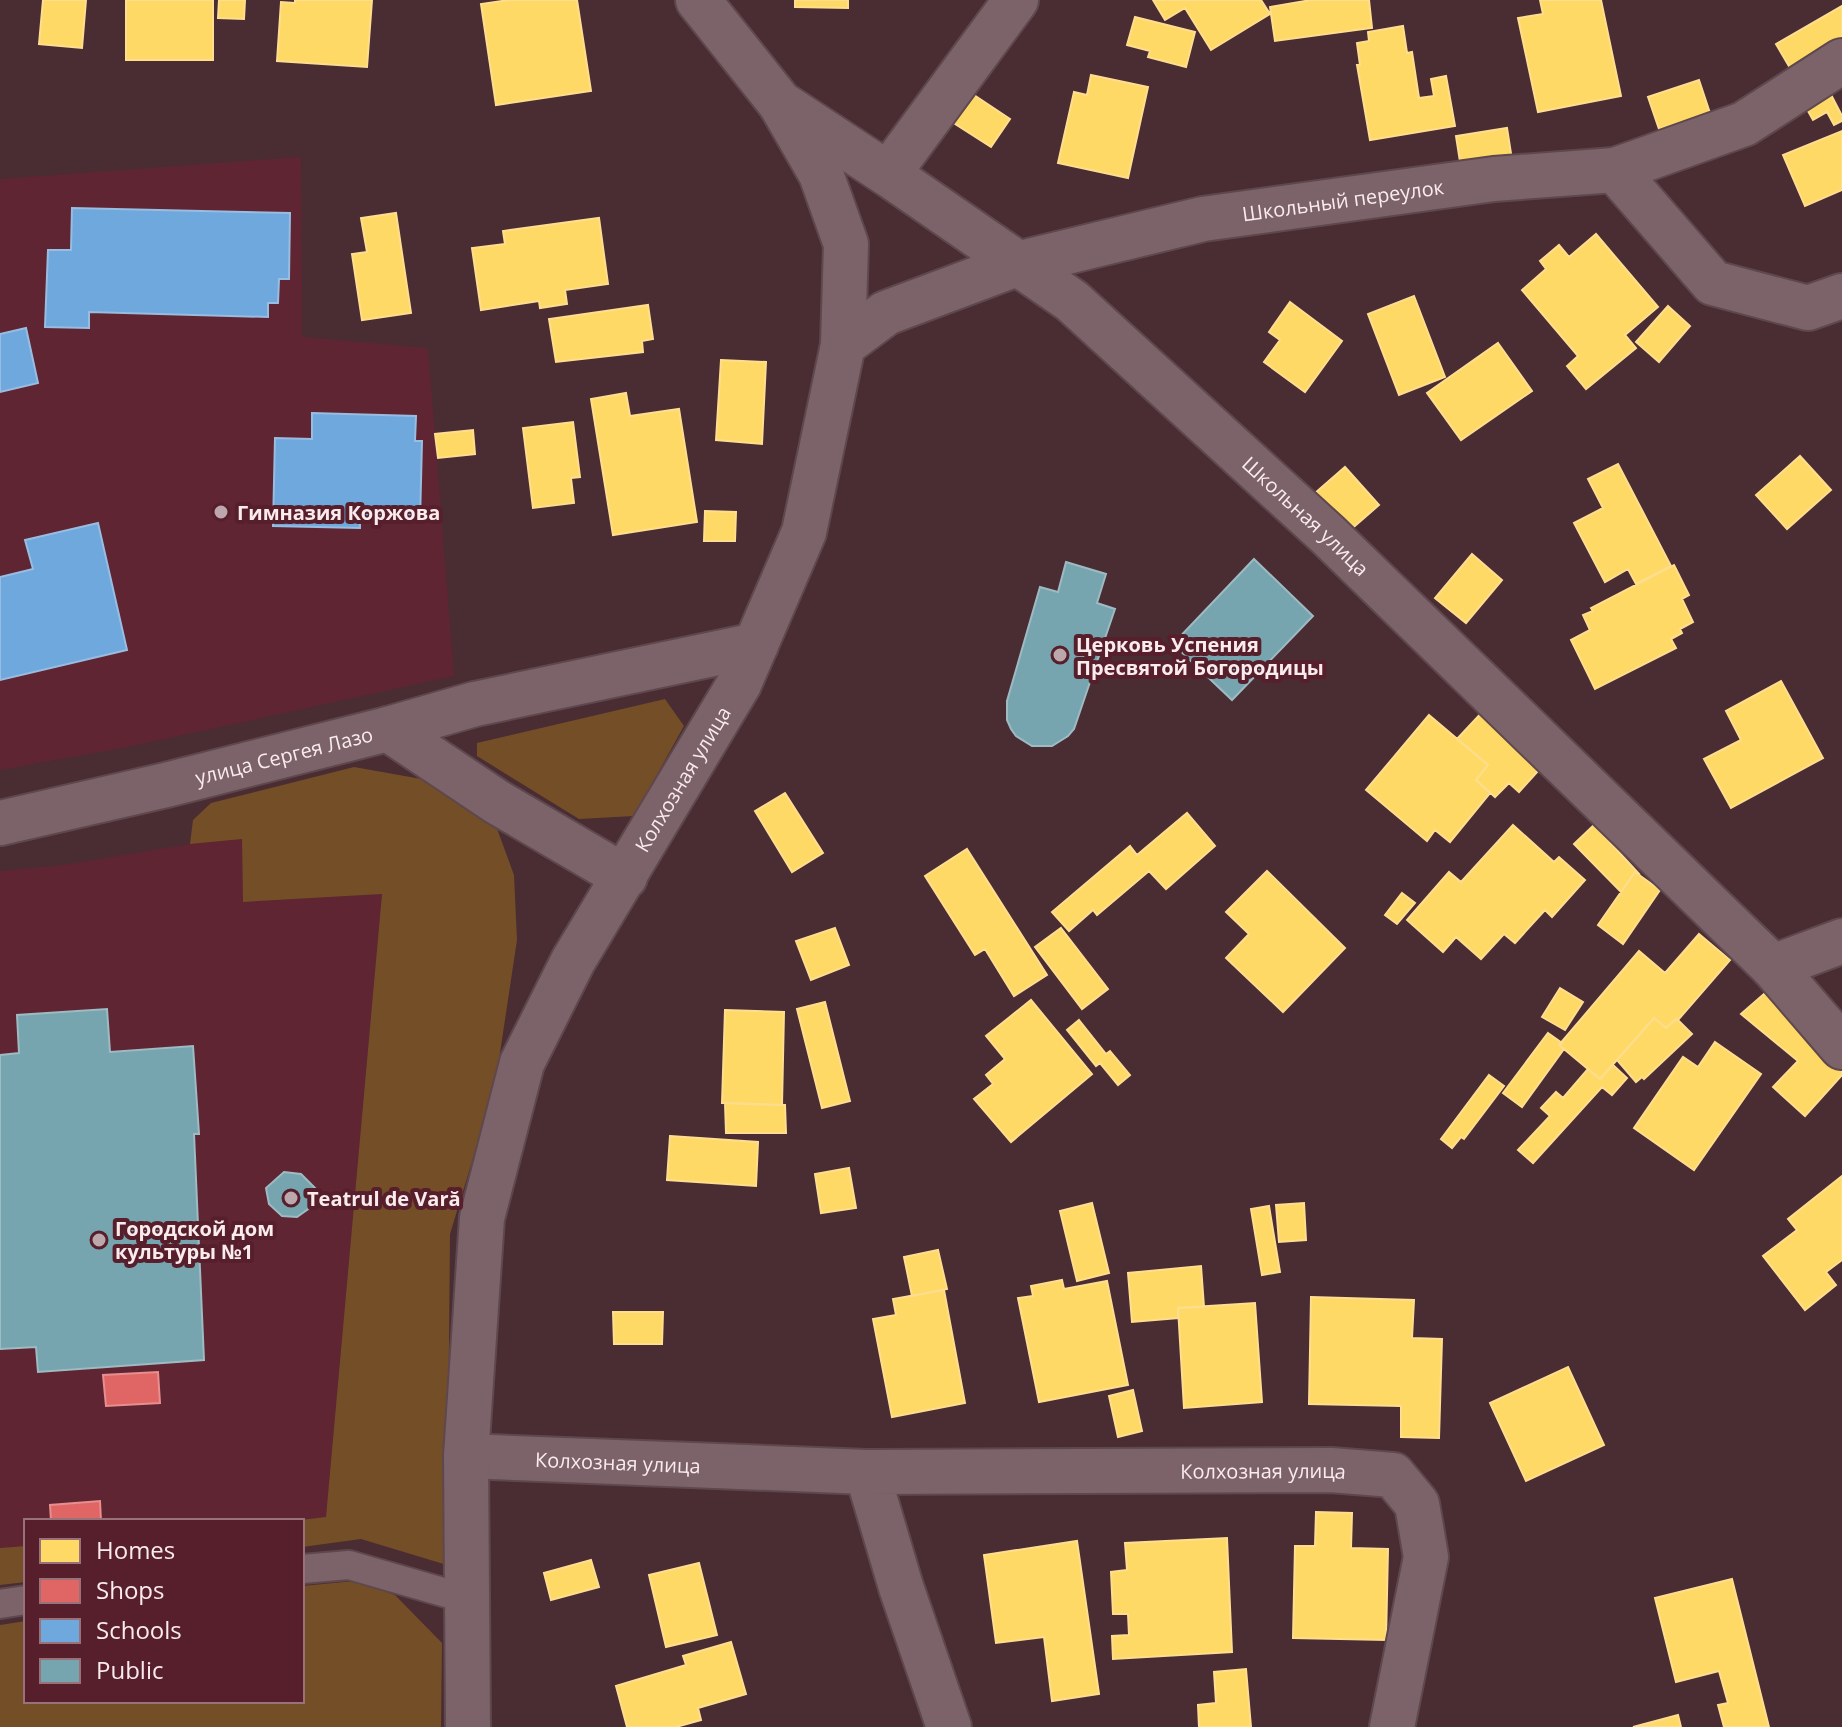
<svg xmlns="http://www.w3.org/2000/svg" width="1842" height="1727" viewBox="0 0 1842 1727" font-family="'Open Sans',sans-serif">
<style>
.built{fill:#602533}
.green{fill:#744e27}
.homes{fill:#ffd966;stroke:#fede8e;stroke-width:2}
.shops{fill:#e06666;stroke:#e88e8e;stroke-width:2}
.schools{fill:#6fa8dc;stroke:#99bce1;stroke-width:2}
.public{fill:#76a5af;stroke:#9ebac2;stroke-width:2}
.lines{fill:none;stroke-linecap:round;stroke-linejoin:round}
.service-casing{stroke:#5e484d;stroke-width:32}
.minor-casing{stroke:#5e484d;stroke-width:48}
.service{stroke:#7b6369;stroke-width:28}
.minor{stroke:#7b6369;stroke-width:44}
.poi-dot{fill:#bca8ac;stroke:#571f2c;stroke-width:3}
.labels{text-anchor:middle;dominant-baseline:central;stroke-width:8;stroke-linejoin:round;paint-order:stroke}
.street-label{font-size:20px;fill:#faebed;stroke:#571f2c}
.poi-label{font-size:20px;font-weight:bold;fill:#faebed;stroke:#571f2c;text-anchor:start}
</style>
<rect width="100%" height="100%" fill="#4a2c33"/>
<path class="built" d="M 301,157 L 302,337 L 428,348 L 454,676 L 133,746 L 0,770 L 0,179 Z
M 242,839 L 243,902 L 382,894 L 326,1518 L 292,1521 L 26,1521 L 26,1546 L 0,1548 L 0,871 L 64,865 L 190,844 Z"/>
<path class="green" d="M 665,699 L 684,726 L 634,816 L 579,819 L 477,756 L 477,743 Z
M 354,767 L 427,780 L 496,826 L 514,875 L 517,940 L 495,1086 L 450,1234 L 447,1565 L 361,1539 L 302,1547 L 302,1521 L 292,1521 L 326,1517 L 382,894 L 243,902 L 242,839 L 190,844 L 193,820 L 211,803 Z
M 26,1546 L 26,1582 L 0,1585 L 0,1548 Z
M 355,1581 L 395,1595 L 442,1643 L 441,1727 L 0,1727 L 0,1625 L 26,1621 L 26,1701 L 302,1701 L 302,1586 Z"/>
<path class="homes" d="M 43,0 L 86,0 L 82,48 L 39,44 Z
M 126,0 L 213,0 L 213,60 L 126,60 Z
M 219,0 L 245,0 L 244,19 L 218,18 Z
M 295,0 L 372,0 L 367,67 L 277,61 L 281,2 L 295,3 Z
M 509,0 L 577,0 L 591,91 L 496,105 L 481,4 Z
M 795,0 L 848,0 L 848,8 L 795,7 Z
M 1153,0 L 1261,0 L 1270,14 L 1211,50 L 1185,8 L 1165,20 Z
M 1311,0 L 1369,0 L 1372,28 L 1275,41 L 1270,7 Z
M 1540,0 L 1601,0 L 1621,96 L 1538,112 L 1518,18 L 1543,14 Z
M 1842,6 L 1842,39 L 1790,68 L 1776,44 Z
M 1135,17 L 1195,32 L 1186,67 L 1148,57 L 1150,51 L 1127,45 Z
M 1403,26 L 1407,53 L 1412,52 L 1419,98 L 1434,96 L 1431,79 L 1446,76 L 1455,126 L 1370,140 L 1357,65 L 1360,65 L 1357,43 L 1369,41 L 1368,32 Z
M 1091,75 L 1148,87 L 1128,178 L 1058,163 L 1074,92 L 1087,95 Z
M 1699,80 L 1710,113 L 1659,129 L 1648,97 Z
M 1825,83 L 1842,116 L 1842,121 L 1834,125 L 1827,112 L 1813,120 L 1800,97 Z
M 971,93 L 1010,119 L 991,147 L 952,122 Z
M 1507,128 L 1512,160 L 1461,168 L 1456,136 Z
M 1842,131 L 1842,190 L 1805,206 L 1783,155 Z
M 396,213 L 411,313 L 362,320 L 352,254 L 367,252 L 361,218 Z
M 599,218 L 608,284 L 565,290 L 567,304 L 540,308 L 539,301 L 481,310 L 472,248 L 505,244 L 503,231 Z
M 1596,234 L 1658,307 L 1625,335 L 1636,348 L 1586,389 L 1567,366 L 1578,356 L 1522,290 L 1546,269 L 1540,261 L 1559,245 L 1569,257 Z
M 1414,296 L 1445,377 L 1399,395 L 1368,314 Z
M 1290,302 L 1342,341 L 1305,392 L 1264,362 L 1280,340 L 1269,332 Z
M 648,305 L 653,339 L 642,341 L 643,352 L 556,362 L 549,319 Z
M 1668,306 L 1690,326 L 1659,362 L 1636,342 Z
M 1498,343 L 1532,391 L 1461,440 L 1427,393 Z
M 721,360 L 766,362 L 762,444 L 716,440 Z
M 626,393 L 630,416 L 679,409 L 697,522 L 613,535 L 591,399 Z
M 573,422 L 580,477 L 571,478 L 574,503 L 533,508 L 523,428 Z
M 473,430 L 475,454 L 438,458 L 435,434 Z
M 1800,456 L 1831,490 L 1787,529 L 1756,495 Z
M 1618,464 L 1671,566 L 1636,584 L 1628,569 L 1605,582 L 1574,523 L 1603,508 L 1588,479 Z
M 1345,467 L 1379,505 L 1349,531 L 1315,493 Z
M 705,511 L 736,512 L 735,541 L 704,541 Z
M 1472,554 L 1502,580 L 1466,623 L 1435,598 Z
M 1674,565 L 1689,595 L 1682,599 L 1693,622 L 1680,629 L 1682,633 L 1671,639 L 1676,648 L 1595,689 L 1571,640 L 1590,630 L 1583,615 L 1593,611 L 1591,608 Z
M 1781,681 L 1823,758 L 1731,808 L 1704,759 L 1741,740 L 1726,711 Z
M 1487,707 L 1536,752 L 1528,761 L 1538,771 L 1519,792 L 1509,783 L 1495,797 L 1476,780 L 1488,765 L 1457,739 Z
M 1429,715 L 1488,765 L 1476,780 L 1490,793 L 1450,842 L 1435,830 L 1427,841 L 1366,790 Z
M 785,793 L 823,853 L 792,872 L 755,811 Z
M 1187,813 L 1215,846 L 1166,889 L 1149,871 L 1097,915 L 1093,910 L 1069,931 L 1052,912 L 1130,846 L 1137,855 Z
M 1513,825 L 1554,862 L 1559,857 L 1585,880 L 1552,917 L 1545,910 L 1515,943 L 1504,934 L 1481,959 L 1456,937 L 1443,952 L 1407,920 L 1449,872 L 1461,882 Z
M 1594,825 L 1640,875 L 1635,872 L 1621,892 L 1574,844 Z
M 967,849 L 1047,975 L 1014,996 L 985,949 L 975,955 L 925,876 Z
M 1267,871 L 1345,948 L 1283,1012 L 1226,958 L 1249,934 L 1226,912 Z
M 1635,872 L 1660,890 L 1623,944 L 1598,925 Z
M 1402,893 L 1415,903 L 1397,924 L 1385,915 Z
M 835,928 L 849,965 L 811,980 L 796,941 Z
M 1061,928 L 1108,989 L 1082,1009 L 1035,947 Z
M 1699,934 L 1730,960 L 1678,1020 L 1676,1019 L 1666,1028 L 1654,1018 L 1600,1079 L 1559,1045 L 1639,951 L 1665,973 Z
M 1560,988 L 1583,1002 L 1565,1030 L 1542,1017 Z
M 1765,993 L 1842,1068 L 1842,1075 L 1805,1116 L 1773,1087 L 1798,1061 L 1741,1014 Z
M 1031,1000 L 1092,1074 L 1011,1142 L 974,1099 L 993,1084 L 986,1075 L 1005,1059 L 986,1036 Z
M 825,1002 L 850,1101 L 822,1108 L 797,1009 Z
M 725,1010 L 784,1012 L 782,1105 L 722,1103 Z
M 1654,1018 L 1666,1028 L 1676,1019 L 1678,1020 L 1692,1034 L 1644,1079 L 1642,1077 L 1636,1082 L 1617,1060 Z
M 1079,1020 L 1106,1054 L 1110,1051 L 1130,1075 L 1118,1085 L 1100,1063 L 1096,1066 L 1067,1030 Z
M 1548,1033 L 1562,1043 L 1559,1045 L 1564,1049 L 1522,1107 L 1503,1093 Z
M 1715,1042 L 1761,1074 L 1694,1170 L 1634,1128 L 1683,1057 L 1698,1067 Z
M 1613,1065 L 1627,1078 L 1612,1095 L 1602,1087 L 1533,1163 L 1518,1150 L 1550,1116 L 1541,1108 L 1556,1092 L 1563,1098 L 1588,1069 L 1600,1079 Z
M 1489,1075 L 1504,1086 L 1464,1139 L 1461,1137 L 1452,1148 L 1441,1139 Z
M 725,1103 L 785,1105 L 786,1133 L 726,1133 Z
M 670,1136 L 758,1142 L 756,1186 L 667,1180 Z
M 849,1168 L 856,1208 L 821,1213 L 815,1174 Z
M 1842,1176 L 1842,1260 L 1826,1272 L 1836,1285 L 1805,1310 L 1763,1256 L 1797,1230 L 1788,1219 Z
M 1092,1203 L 1109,1273 L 1077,1281 L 1060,1211 Z
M 1304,1203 L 1306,1240 L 1279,1242 L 1276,1205 Z
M 1269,1206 L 1280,1272 L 1262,1275 L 1251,1209 Z
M 938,1250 L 947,1289 L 912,1296 L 904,1257 Z
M 1201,1266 L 1204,1307 L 1178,1308 L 1178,1318 L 1132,1322 L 1128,1273 Z
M 1062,1280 L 1064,1289 L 1107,1281 L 1128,1385 L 1039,1402 L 1018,1298 L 1033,1296 L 1031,1286 Z
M 944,1290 L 965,1403 L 892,1417 L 873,1319 L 896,1315 L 893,1299 Z
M 1311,1297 L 1414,1300 L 1412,1338 L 1442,1339 L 1439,1438 L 1401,1437 L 1401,1406 L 1309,1404 Z
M 1255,1303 L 1262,1402 L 1184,1408 L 1178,1308 Z
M 613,1312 L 663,1312 L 662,1344 L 614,1344 Z
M 1568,1367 L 1604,1445 L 1526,1481 L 1490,1403 Z
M 1133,1390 L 1142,1431 L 1118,1437 L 1109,1396 Z
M 1316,1512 L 1352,1513 L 1351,1548 L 1388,1549 L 1386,1640 L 1293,1638 L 1295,1546 L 1315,1546 Z
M 1227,1538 L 1232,1652 L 1113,1659 L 1112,1636 L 1129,1635 L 1128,1614 L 1113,1614 L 1111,1572 L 1127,1570 L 1125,1543 Z
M 1077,1541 L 1099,1694 L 1052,1701 L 1044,1637 L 996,1643 L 984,1555 Z
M 591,1560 L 599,1587 L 551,1600 L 544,1573 Z
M 699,1563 L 717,1635 L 666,1647 L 649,1575 Z
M 1732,1579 L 1769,1727 L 1724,1727 L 1718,1705 L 1728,1703 L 1719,1671 L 1676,1682 L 1655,1598 Z
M 731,1642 L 746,1694 L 698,1708 L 701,1720 L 676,1727 L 627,1727 L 616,1686 L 686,1665 L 683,1656 Z
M 1246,1669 L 1251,1727 L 1199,1727 L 1198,1705 L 1216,1703 L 1214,1672 Z
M 1678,1715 L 1681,1727 L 1633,1727 Z"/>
<path class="shops" d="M 158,1372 L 160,1403 L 106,1406 L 103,1375 Z
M 100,1501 L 101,1521 L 51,1521 L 50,1505 Z"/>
<path class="schools" d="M 72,208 L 290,213 L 289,279 L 279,279 L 278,303 L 268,303 L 268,317 L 89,312 L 89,328 L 45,327 L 48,250 L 71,250 Z
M 26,328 L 38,383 L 0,392 L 0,334 Z
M 312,413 L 416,416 L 415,441 L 422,441 L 420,522 L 360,520 L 360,528 L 273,526 L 275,438 L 312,439 Z
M 98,523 L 127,650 L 0,680 L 0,577 L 33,569 L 25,540 Z"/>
<path class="public" d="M 1254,559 L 1313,616 L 1232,700 L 1173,644 Z
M 1066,562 L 1106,574 L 1097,603 L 1115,609 L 1074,729 L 1068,736 L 1052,746 L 1032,746 L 1016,736 L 1011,729 L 1007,720 L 1007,701 L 1040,587 L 1058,592 Z
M 107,1009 L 110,1052 L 193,1046 L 199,1134 L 194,1134 L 204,1360 L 38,1372 L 36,1347 L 0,1349 L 0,1055 L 19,1053 L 17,1015 Z
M 284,1172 L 301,1174 L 318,1191 L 311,1207 L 297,1217 L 282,1216 L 269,1204 L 266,1188 Z"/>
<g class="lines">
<defs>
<path id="service" d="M 302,1569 L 349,1565 L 467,1599
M 0,1604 L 26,1600"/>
<g id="minor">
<path id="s1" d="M 698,0 L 780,103 L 888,174 L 1072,301 L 1328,535 L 1773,967 L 1842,1047"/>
<path d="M 1615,170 L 1713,283 L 1808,308 L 1842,296"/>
<path d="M 888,174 L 1016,0"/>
<path id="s2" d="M 843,345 L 886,313 L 1017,264 L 1203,219 L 1494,179 L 1615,170 L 1744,124 L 1842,61"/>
<path d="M 388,729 L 475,704 L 756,645"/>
<path id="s3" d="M 0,823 L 166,785 L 388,729 L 497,802 L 625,877"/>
<path d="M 1773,967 L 1842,941"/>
<path id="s4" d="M 466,1456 L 867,1472"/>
<path id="s5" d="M 468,1727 L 466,1456 L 482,1218 L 522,1063 L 573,961 L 739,684 L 804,532 L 843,345 L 846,244 L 821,174 L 780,103"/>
<path id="s6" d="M 949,1727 L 901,1587 L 867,1472 L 1331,1470 L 1393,1475 L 1417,1504 L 1426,1557 L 1392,1727"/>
</g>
</defs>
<use href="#service" class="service-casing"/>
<use href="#minor" class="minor-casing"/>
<use href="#service" class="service"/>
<use href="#minor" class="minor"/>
</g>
<g class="poi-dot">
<circle cx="221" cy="512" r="8"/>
<circle cx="1060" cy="655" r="8"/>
<circle cx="291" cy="1198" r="8"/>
<circle cx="99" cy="1240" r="8"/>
</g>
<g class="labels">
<g class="street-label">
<text stroke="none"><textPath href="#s2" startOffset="526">Школьный переулок</textPath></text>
<text stroke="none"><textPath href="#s1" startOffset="802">Школьная улица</textPath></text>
<text stroke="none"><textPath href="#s3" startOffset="292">улица Сергея Лазо</textPath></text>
<text stroke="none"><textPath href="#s5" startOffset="996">Колхозная улица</textPath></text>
<text stroke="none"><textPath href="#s4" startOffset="152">Колхозная улица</textPath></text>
<text stroke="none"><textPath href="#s6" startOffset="664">Колхозная улица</textPath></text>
</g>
<g class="poi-label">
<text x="237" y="512">Гимназия Коржова</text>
<text x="1076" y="644">Церковь Успения<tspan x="1076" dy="23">Пресвятой Богородицы</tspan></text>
<text x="307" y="1198">Teatrul de Vară</text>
<text x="115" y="1228">Городской дом<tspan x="115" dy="23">культуры №1</tspan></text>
</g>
</g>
<rect x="24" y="1519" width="280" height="184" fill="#571f2c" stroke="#987179" stroke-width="2"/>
<rect x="40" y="1539" width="40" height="24" fill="#ffd966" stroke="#987179" stroke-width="2"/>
<text x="96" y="1559" font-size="24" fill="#faebed">Homes</text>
<rect x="40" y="1579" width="40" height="24" fill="#e06666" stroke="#987179" stroke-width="2"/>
<text x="96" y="1599" font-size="24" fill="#faebed">Shops</text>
<rect x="40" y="1619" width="40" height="24" fill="#6fa8dc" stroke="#987179" stroke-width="2"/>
<text x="96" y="1639" font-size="24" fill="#faebed">Schools</text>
<rect x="40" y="1659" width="40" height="24" fill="#76a5af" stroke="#987179" stroke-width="2"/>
<text x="96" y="1679" font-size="24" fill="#faebed">Public</text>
</svg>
